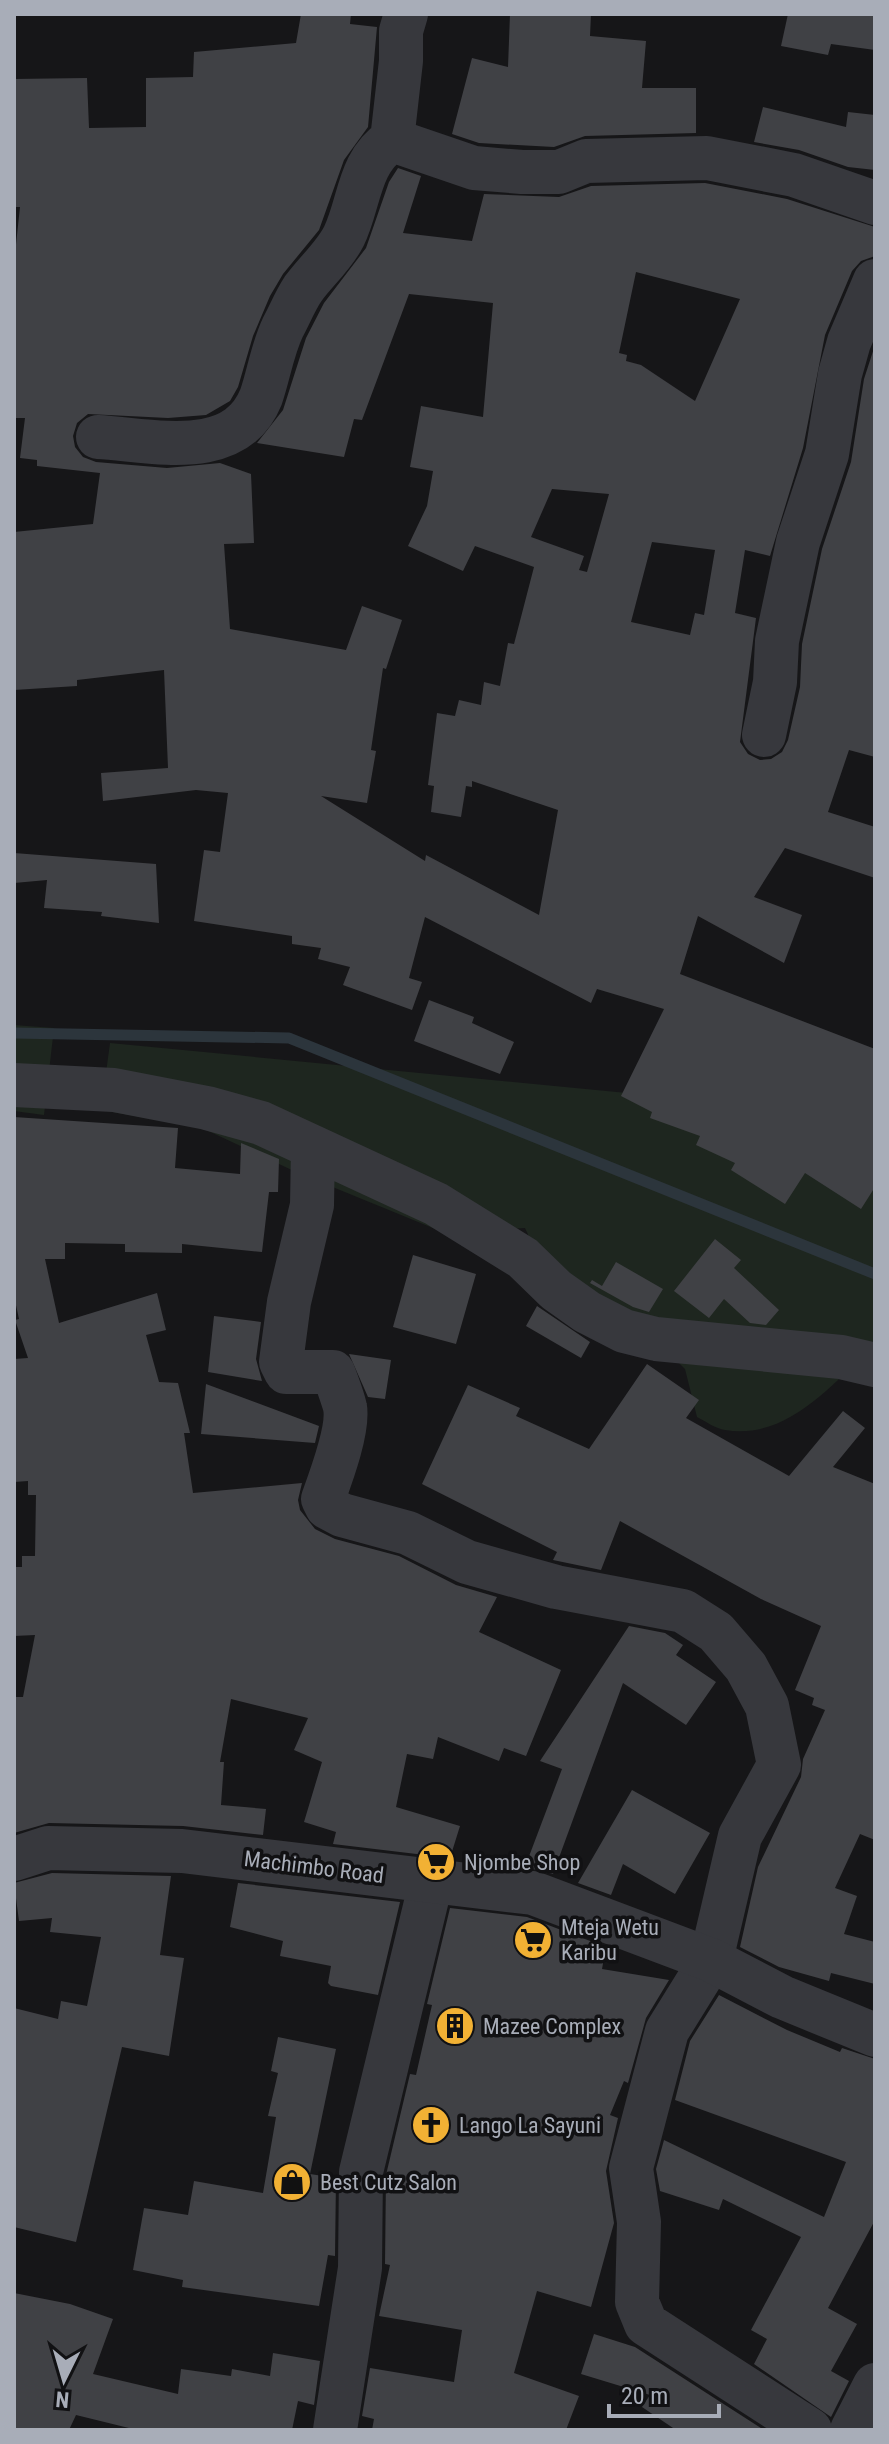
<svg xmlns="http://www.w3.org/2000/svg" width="889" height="2444" viewBox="0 0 889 2444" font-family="'Roboto Condensed',sans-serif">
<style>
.green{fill:#1e261f}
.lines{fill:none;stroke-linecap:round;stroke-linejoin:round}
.stream{stroke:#2c353c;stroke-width:11}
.building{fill:#404145;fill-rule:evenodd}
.minor{stroke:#37383d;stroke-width:44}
.tertiary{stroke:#37383d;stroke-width:44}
.labels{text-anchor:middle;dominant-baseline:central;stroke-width:7;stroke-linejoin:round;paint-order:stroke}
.poi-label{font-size:22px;fill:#a8adb8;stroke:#111113;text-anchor:start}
.street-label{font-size:22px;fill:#a8adb8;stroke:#111113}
</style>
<rect width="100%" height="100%" fill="#161618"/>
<path class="green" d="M 14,1025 L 54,1028 L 44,1115 L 14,1111 Z
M 110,1043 L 875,1117 L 875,1355 L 868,1351 C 829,1388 785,1440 725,1430 C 716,1429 705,1421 697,1417 L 685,1369 L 653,1337 L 549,1280 L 525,1228 L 445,1233 L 296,1172 L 202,1128 L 101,1110 Z"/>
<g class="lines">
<path class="stream" d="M 14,1033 L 289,1038 L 875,1274"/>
</g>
<path class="building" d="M 301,14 L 351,14 L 350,24 L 377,27 L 368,127 L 344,160 L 319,230 L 283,274 L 270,296 L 253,336 L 238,387 L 230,401 L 206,415 L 168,418 L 88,414 L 77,423 L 73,436 L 75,447 L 83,457 L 96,462 L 167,468 L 220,463 L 251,474 L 254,543 L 224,544 L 230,629 L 346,650 L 362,606 L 402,620 L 386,669 L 383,668 L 371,750 L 376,751 L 367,803 L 321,796 L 425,861 L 426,855 L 539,915 L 558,810 L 472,781 L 472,787 L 466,786 L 461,817 L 431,812 L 434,786 L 428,785 L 437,713 L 455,716 L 459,700 L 481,705 L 484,682 L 500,686 L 508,643 L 514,644 L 534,567 L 475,546 L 463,571 L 408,546 L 427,506 L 433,471 L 410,467 L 421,406 L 483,417 L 493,303 L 409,294 L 362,420 L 354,419 L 344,457 L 257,443 L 283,410 L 306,338 L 324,303 L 366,248 L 389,182 L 398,168 L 421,176 L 403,233 L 472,241 L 484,194 L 559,197 L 591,186 L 705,183 L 787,199 L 875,227 L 875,256 L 861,261 L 852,271 L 825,335 L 803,448 L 770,556 L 745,550 L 735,613 L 756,618 L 740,742 L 748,754 L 760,760 L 771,759 L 782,752 L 788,740 L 800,687 L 802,644 L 822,549 L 851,462 L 864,379 L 875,345 L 875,757 L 849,750 L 828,812 L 875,827 L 875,878 L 785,848 L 754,897 L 802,915 L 784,963 L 698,916 L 680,974 L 875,1049 L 875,1187 L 861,1209 L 805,1173 L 785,1204 L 731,1170 L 735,1163 L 696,1145 L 700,1136 L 650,1118 L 652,1112 L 621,1096 L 664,1009 L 597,989 L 591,1003 L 425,917 L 409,978 L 422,982 L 412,1010 L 343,985 L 350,967 L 318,959 L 321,948 L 292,944 L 292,936 L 194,921 L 204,850 L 220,852 L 228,793 L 196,790 L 103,801 L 101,773 L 168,768 L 164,670 L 77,680 L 77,686 L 14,690 L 14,532 L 93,524 L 100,473 L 37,466 L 37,460 L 20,458 L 25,418 L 14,418 L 14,263 L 20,207 L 14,207 L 14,79 L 87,78 L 89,128 L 146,127 L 146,78 L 193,77 L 194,52 L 296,43 ZM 636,272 L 740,299 L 695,401 L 641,365 L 626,361 L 627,355 L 619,353 ZM 552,489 L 609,494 L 587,572 L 579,570 L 584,556 L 531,537 ZM 652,542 L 715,550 L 704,615 L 695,613 L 690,635 L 631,622 Z
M 510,14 L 591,14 L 590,36 L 646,41 L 642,88 L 696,88 L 696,133 L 585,136 L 554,147 L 479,143 L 452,134 L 472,58 L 508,67 Z
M 788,14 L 875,14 L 875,50 L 831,44 L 828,55 L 781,46 Z
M 763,107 L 846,127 L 848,112 L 875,115 L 875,170 L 848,167 L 799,150 L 754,142 Z
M 14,853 L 156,864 L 159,923 L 101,916 L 102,912 L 44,908 L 47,880 L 14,883 Z
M 429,1000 L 474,1017 L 472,1023 L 514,1042 L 500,1074 L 414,1041 Z
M 14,1117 L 178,1128 L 175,1168 L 240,1174 L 241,1143 L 279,1159 L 278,1192 L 269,1192 L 262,1252 L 182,1244 L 182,1253 L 125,1252 L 125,1244 L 65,1243 L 65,1259 L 45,1259 L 59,1323 L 157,1293 L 166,1330 L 146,1335 L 159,1382 L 178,1383 L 190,1433 L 184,1433 L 193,1493 L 302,1483 L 298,1500 L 300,1510 L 315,1529 L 335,1539 L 399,1556 L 456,1585 L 497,1597 L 479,1632 L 561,1670 L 526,1756 L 504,1748 L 499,1761 L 438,1737 L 433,1759 L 407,1754 L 396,1807 L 460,1826 L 450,1858 L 333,1844 L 336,1832 L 304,1822 L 322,1762 L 294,1750 L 308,1718 L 231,1699 L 220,1762 L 224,1762 L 221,1805 L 266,1809 L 263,1835 L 183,1826 L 49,1823 L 14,1833 L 14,1697 L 23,1697 L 35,1635 L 14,1636 L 14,1567 L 22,1567 L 22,1556 L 35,1556 L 36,1495 L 28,1495 L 28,1481 L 14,1482 L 14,1359 L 28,1358 L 15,1320 L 19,1319 L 14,1296 Z
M 715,1239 L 741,1260 L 734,1268 L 779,1310 L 766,1325 L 750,1323 L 724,1299 L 709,1318 L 674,1291 Z
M 413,1255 L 476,1274 L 456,1344 L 393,1327 Z
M 616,1262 L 663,1289 L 649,1312 L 633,1307 L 590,1283 L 592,1280 L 602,1286 Z
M 537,1306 L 590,1342 L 581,1358 L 526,1326 Z
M 214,1316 L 261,1322 L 256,1359 L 262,1381 L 208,1372 Z
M 349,1354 L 391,1360 L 385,1399 L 368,1397 Z
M 647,1364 L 699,1400 L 686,1418 L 789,1476 L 843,1411 L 865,1428 L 833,1467 L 875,1484 L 875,1840 L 860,1834 L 835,1888 L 857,1896 L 844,1934 L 875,1942 L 875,1984 L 831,1973 L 829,1981 L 779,1967 L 740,1947 L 758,1867 L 801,1777 L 803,1759 L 825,1710 L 812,1705 L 814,1698 L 795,1690 L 821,1626 L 761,1599 L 620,1521 L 601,1570 L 553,1560 L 557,1552 L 422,1484 L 468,1385 L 520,1408 L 516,1416 L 589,1449 Z
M 206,1384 L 319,1426 L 315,1443 L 201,1434 Z
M 629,1626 L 665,1633 L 683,1645 L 676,1655 L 716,1682 L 686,1725 L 623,1683 L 553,1874 L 525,1867 L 562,1769 L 540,1761 Z
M 632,1790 L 710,1833 L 675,1894 L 623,1864 L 611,1895 L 578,1883 Z
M 52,1873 L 171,1876 L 160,1955 L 184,1958 L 169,2056 L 122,2047 L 76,2242 L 14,2227 L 14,2008 L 58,2019 L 61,2001 L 87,2006 L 101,1937 L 50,1932 L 52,1918 L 19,1921 L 14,1883 Z
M 238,1883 L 400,1902 L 378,1995 L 331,1986 L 328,1983 L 331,1966 L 280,1956 L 283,1941 L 230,1927 Z
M 450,1908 L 527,1917 L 606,1947 L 602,1969 L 669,1980 L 646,2018 L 628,2083 L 624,2081 L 610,2115 L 618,2118 L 606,2171 L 614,2223 L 591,2307 L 537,2291 L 514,2373 L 579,2396 L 566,2430 L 372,2430 L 374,2419 L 362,2416 L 370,2368 L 454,2382 L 462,2330 L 379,2316 L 390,2265 L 385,2264 L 386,2175 L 410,2074 L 416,2075 L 432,2005 L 427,2004 Z
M 719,1995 L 787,2030 L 840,2052 L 842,2048 L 875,2059 L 875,2220 L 828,2308 L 857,2324 L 831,2371 L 849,2381 L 831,2417 L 754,2364 L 767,2339 L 751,2330 L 801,2237 L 723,2199 L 719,2210 L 660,2191 L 656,2169 L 664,2140 L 824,2217 L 846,2162 L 675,2100 L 690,2041 Z
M 278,2037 L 336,2049 L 310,2174 L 336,2178 L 335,2256 L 328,2255 L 319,2306 L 182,2287 L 183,2280 L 133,2270 L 144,2208 L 188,2215 L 194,2181 L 263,2193 L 276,2117 L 268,2116 L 278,2073 L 271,2071 Z
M 14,2293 L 70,2304 L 113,2319 L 93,2374 L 178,2394 L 181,2369 L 231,2376 L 232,2369 L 270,2376 L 273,2353 L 320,2361 L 314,2405 L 298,2401 L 292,2430 L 137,2430 L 76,2415 L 69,2430 L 14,2430 Z
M 594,2334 L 635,2347 L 764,2430 L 676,2430 L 642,2407 L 650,2395 L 581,2374 Z"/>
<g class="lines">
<path class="minor" d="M 392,140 L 474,168 L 522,172 L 559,172 L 586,161 L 707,158 L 794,175 L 875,203
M 98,437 C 153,440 235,462 261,397 C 269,374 272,350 283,327 C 290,314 295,301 303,289 C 316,271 334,256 344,236 C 360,203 358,162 392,140 L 401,61 L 401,31 L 406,14
M 764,735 L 775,682 L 777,641 L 798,542 L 827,454 L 840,374 L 849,342 L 875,281
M 14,1085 L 114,1090 L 207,1108 L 261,1123 L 436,1204 L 523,1258 L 556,1290 L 587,1312 L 624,1331 L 656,1339 L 841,1357 L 875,1365
M 313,1147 L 312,1205 L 289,1302 L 281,1362 L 286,1372 L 333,1372 C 335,1376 345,1405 345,1407 C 349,1429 331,1477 323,1499 L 327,1507 L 342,1515 L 408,1533 L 467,1562 L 556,1587 L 683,1611 L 716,1632 L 746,1667 L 767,1706 L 779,1765 L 740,1836 L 711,1960 L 667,2031 L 631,2168 L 639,2222 L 637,2302 L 646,2324 L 810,2430
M 335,2430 L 360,2268 L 361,2172 L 432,1878
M 852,2430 L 875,2385"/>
<path class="tertiary" d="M 14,1859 L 48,1848 L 182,1851 L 533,1893 L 711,1960 L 782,1997 L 875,2035"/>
</g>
<defs>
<symbol id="supermarket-disc" viewBox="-11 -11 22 22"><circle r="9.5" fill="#f2b134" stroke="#111113"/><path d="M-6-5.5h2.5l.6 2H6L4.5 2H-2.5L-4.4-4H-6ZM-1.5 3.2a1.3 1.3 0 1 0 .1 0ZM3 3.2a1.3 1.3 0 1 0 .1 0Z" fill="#111"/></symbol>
<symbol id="building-disc" viewBox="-11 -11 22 22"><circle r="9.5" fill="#f2b134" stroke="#111113"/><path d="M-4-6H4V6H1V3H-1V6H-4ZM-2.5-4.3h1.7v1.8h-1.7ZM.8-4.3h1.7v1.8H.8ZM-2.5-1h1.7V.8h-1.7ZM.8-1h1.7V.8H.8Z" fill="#111"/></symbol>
<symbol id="church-disc" viewBox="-11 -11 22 22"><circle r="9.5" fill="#f2b134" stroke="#111113"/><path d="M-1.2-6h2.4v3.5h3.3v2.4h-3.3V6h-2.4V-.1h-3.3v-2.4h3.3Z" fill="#111"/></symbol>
<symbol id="shop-disc" viewBox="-11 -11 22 22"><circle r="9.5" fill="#f2b134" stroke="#111113"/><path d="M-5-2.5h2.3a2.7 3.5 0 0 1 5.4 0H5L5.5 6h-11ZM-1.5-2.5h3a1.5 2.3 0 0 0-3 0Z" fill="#111"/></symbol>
</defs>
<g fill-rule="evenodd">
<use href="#supermarket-disc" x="414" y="1840" width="44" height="44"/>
<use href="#supermarket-disc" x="511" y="1918" width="44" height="44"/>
<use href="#building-disc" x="433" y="2004" width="44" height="44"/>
<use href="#church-disc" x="409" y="2103" width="44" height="44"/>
<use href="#shop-disc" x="270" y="2160" width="44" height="44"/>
</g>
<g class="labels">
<g class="poi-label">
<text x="464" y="1862">Njombe Shop</text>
<text x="561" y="1927">Mteja Wetu<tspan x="561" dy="25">Karibu</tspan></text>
<text x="483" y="2026">Mazee Complex</text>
<text x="459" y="2125">Lango La Sayuni</text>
<text x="320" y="2182">Best Cutz Salon</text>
</g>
<g class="street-label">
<text transform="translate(314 1867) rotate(7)">Machimbo Road</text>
</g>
</g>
<rect width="889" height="2444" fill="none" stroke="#a8adb8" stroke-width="32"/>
<g transform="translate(64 2380) rotate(185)" stroke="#111113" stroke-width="6" paint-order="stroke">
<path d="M0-6L14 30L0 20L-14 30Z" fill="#a8adb8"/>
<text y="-12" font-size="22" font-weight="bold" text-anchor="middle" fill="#a8adb8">N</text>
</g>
<path d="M609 2404v12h110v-12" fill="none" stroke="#a8adb8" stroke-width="4"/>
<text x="621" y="2404" font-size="24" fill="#a8adb8" stroke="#111113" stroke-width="6" paint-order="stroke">20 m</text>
</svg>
